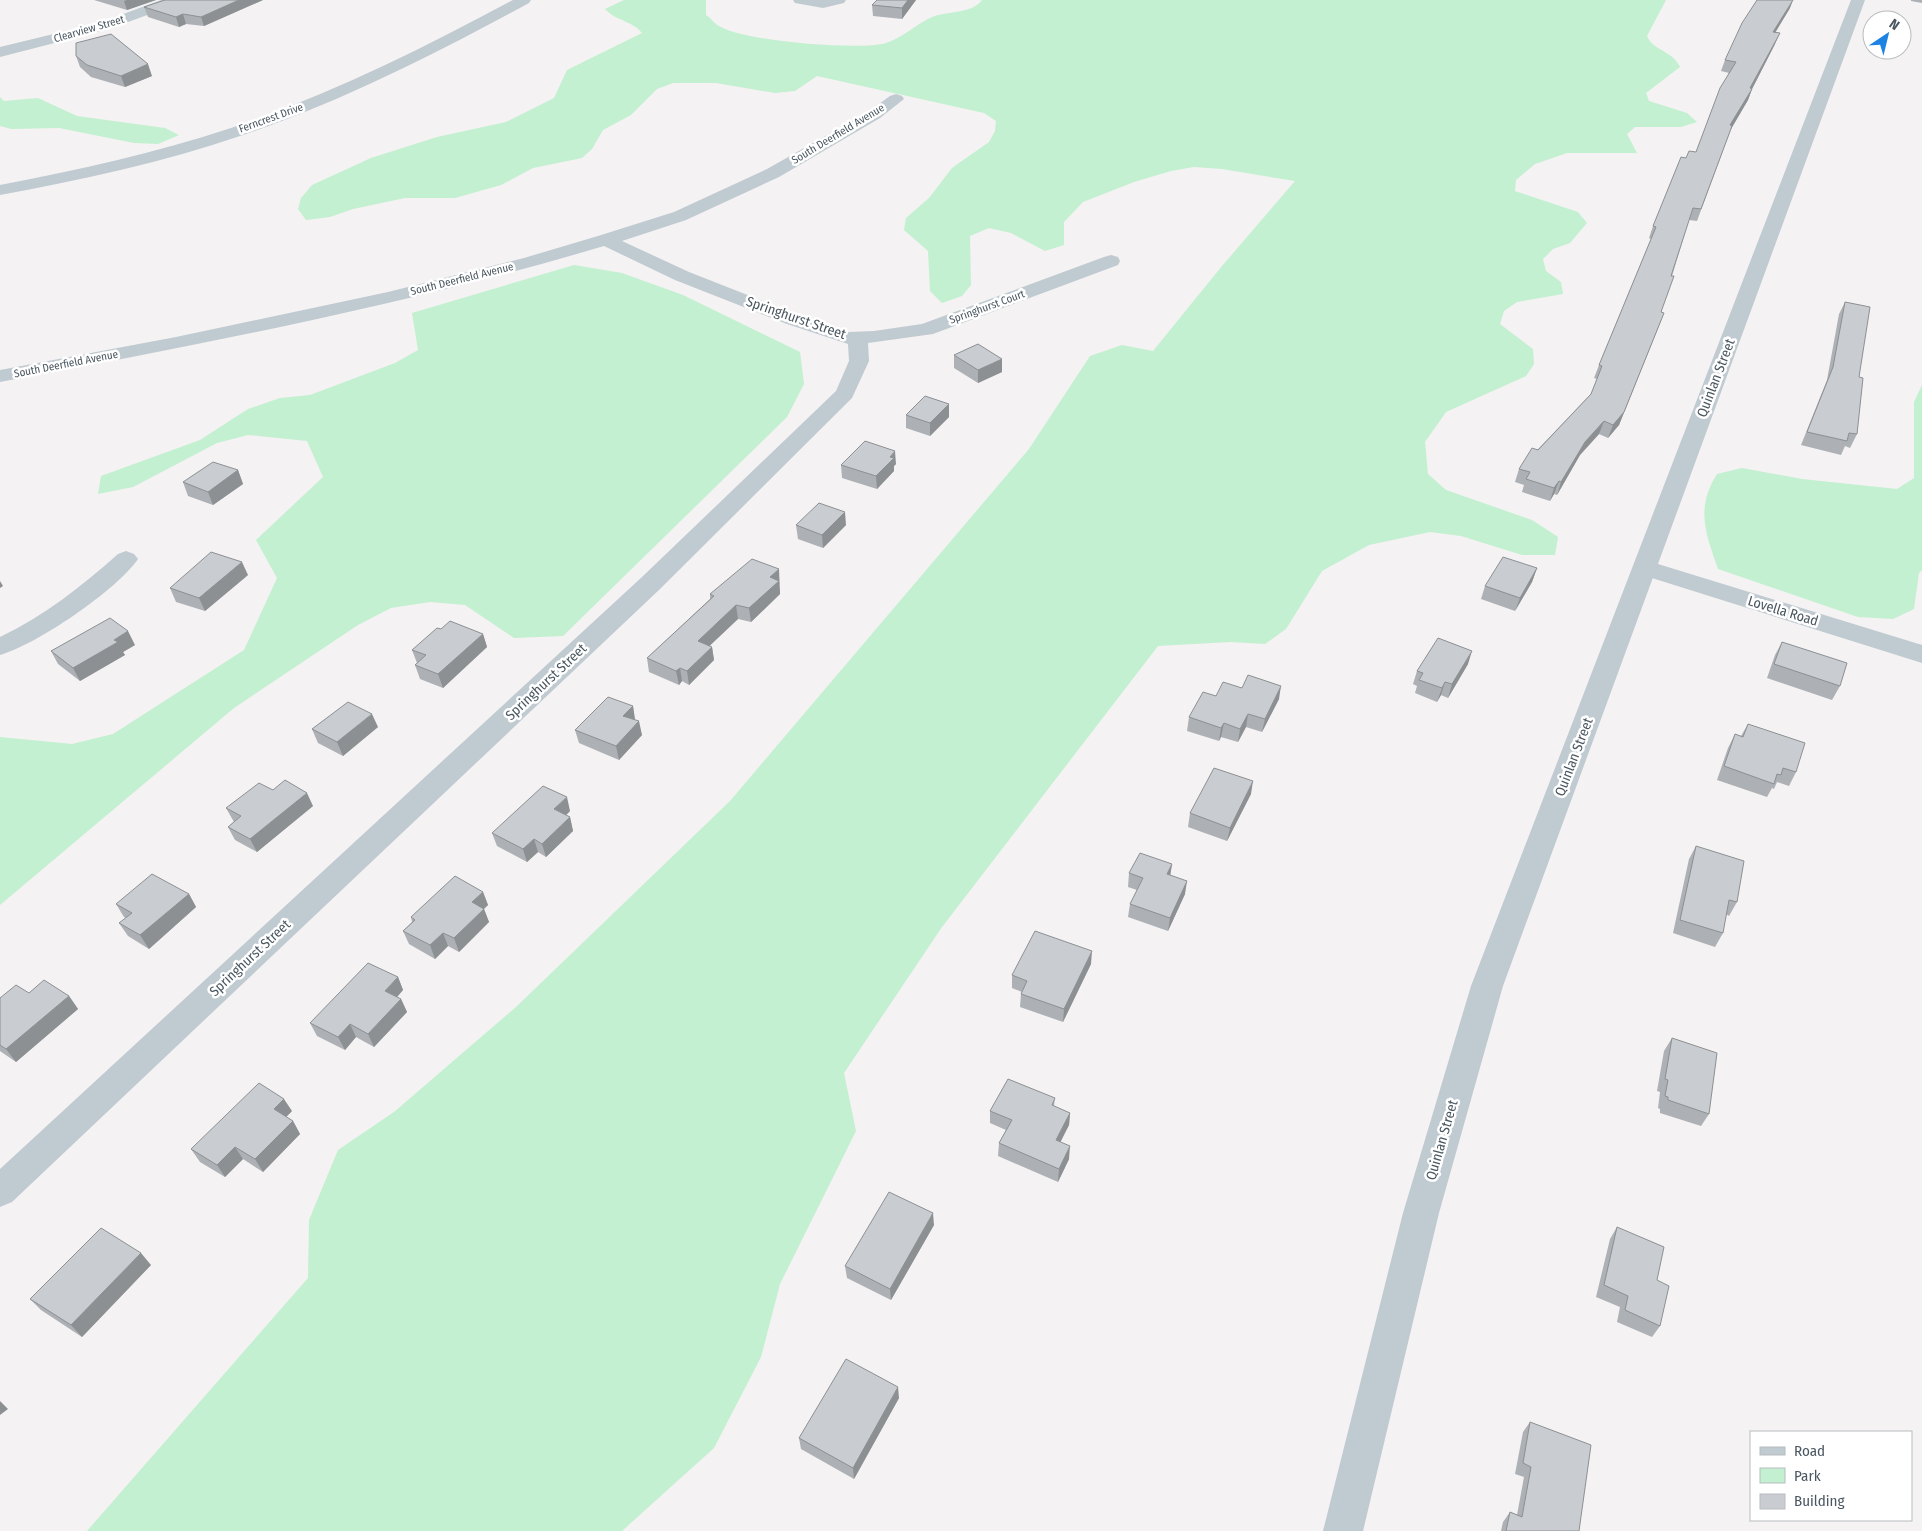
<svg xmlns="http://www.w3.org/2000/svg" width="1922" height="1531" viewBox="0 0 1922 1531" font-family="'Fira Sans Condensed',sans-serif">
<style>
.green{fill:#c2f0d0}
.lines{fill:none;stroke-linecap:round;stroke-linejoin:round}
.minor{fill:#c0cad1;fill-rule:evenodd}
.tertiary{fill:#c0cad1;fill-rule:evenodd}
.wall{fill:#adb0b4}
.shaded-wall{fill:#8d9092}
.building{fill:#c9cdd1;stroke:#8d9092}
.labels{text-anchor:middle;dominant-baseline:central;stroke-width:5;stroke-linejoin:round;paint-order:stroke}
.far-street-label{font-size:11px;fill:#4a5760;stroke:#fff}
.street-label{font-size:14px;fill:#4a5760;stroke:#fff}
</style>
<rect width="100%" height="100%" fill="#f4f2f2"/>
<path class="green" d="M 624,0 L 706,0 L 706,15 C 711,18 715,25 721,27 C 745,41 859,51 886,43 C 904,37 916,24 932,17 C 947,11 972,14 982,0 L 1666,0 L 1647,36 C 1653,51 1672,50 1680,67 L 1646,93 L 1649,101 L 1687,113 L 1697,122 L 1681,127 L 1635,127 L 1627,134 L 1637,153 L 1567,153 L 1535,164 L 1516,180 L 1515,191 L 1578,212 L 1587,223 L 1570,243 L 1553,249 L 1543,259 L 1546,271 L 1561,282 L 1563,294 L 1517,302 L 1504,311 L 1500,324 L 1533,349 L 1534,364 L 1526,376 L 1446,412 L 1425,442 L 1428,474 L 1446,490 L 1532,520 L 1558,537 L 1555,555 L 1522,555 L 1461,536 L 1430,532 L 1369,545 L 1322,571 L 1286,629 L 1265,644 L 1230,642 L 1158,646 L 942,927 L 844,1073 L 856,1131 L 780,1284 L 761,1357 L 714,1448 L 622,1531 L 87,1531 L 308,1278 L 309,1220 L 338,1150 L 394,1112 L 516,1007 L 730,801 L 1029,449 L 1090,356 L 1122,345 L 1153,351 L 1222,266 L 1295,181 L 1222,169 L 1194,167 L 1171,171 L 1134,182 L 1083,202 L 1064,222 L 1064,245 L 1045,251 L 1011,233 L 989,228 L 970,236 L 971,285 L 962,296 L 942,303 L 930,291 L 928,251 L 904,230 L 906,218 L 929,198 L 952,168 L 989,142 L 995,131 L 996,121 L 984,113 L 817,76 L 795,91 L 775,93 L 716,83 L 673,83 L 657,89 L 631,115 L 603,130 L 592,149 L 582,158 L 533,168 L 501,185 L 455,198 L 405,198 L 353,209 L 330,217 L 306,220 L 298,209 L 301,198 L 312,185 L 371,158 L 437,137 L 506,122 L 554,98 L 567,70 L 642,33 C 633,21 616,21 605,9 Z
M 0,97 L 4,101 L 38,98 L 77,116 L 165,128 L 179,135 L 158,144 L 134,143 L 59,128 L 11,129 L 0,126 Z
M 574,265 L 622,273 L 683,295 L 800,352 L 804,384 L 787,417 L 563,636 L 514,638 L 465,605 L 430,602 L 391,608 L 358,625 L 234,708 L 0,905 L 0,737 L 72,744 L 113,734 L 244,650 L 277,578 L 256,540 L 323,477 L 307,441 L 248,435 L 217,443 L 133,487 L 98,494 L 101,476 L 200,440 L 248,409 L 280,398 L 310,395 L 395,363 L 418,350 L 412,313 Z
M 1922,385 L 1922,570 L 1919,573 L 1914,609 L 1893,619 L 1858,617 L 1718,569 C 1706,534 1695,509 1717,474 L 1742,468 L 1802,479 L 1897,489 L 1914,478 L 1914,402 Z"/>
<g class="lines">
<path class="minor" d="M 161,0 L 182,0 L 180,3 L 109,29 L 0,57 L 0,47 L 99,23 Z
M 513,0 L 531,0 L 529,3 C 437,53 343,101 243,135 C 164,162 82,180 0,195 L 0,185 C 78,170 156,153 231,128 C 329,95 422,49 513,0 Z
M 793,0 L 846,0 L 844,3 L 823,8 L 795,3 Z
M 896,94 L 902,96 L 904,99 L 880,118 L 779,177 L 686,220 L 622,241 L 689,272 L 801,316 L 849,332 L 874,331 L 922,324 L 1104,257 L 1111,255 L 1118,257 L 1120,261 L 1118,265 L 933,334 L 868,343 L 869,361 L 852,398 L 660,589 L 12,1202 L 0,1207 L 0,1169 L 642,577 L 836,391 L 849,361 L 848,344 L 787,324 L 675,280 L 604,246 C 406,305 203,344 0,382 L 0,370 L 176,337 L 388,292 L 524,258 L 598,236 L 674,212 L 767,169 L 868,112 L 890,96 Z
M 126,551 L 134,554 L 138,559 C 117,590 36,645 0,655 L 0,637 C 44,616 82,586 118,554 Z
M 1645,560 L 1922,645 L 1922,663 L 1636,573 L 1633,568 L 1636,563 Z"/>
<path class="tertiary" d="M 1851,0 L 1865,0 L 1503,986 L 1439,1213 L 1363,1531 L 1323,1531 L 1403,1213 L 1471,986 Z"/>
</g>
<path class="wall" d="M 94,0 L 156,0 L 127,10 Z
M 263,0 L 204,26 L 186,24 L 179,27 L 148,17 L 144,7 Z
M 916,0 L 902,19 L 873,16 L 872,5 Z
M 1911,0 L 1922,0 L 1922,3 L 1911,1 Z
M 1790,8 L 1775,32 L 1775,44 L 1752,89 L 1748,100 L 1731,129 L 1697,221 L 1689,220 L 1661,312 L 1659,325 L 1619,425 L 1608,438 L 1599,434 L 1580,455 L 1557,495 L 1554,494 L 1550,501 L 1522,492 L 1524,485 L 1515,482 L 1519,469 L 1591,394 L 1597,379 L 1594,378 L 1599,365 L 1651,239 L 1649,238 L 1653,226 L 1686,158 L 1696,152 L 1729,73 L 1721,71 L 1725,60 Z
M 76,56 L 152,76 L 125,87 L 91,77 L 80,67 Z
M 1845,302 L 1859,377 L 1857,434 L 1850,448 L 1845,446 L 1841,455 L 1801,445 L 1827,380 L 1839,314 Z
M 954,355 L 1002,372 L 978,383 L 954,368 Z
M 949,404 L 949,417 L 930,436 L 906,428 L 906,415 Z
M 896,464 L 894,466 L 894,471 L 877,489 L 842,478 L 841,465 Z
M 238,470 L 243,484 L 213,505 L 188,496 L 183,482 Z
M 796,525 L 846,525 L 823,548 L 798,539 Z
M 1537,568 L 1532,582 L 1515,611 L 1481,599 L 1485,586 Z
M 248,575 L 205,611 L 176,602 L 170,588 Z
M 780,583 L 779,584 L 780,594 L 751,622 L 738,619 L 709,646 L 712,647 L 714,660 L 689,685 L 682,681 L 679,685 L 649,672 L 647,658 L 710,599 L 710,594 Z
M 441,629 L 483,634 L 487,647 L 443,688 L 420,679 L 415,665 L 417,663 L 412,650 Z
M 1782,642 L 1840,686 L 1832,700 L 1767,678 L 1775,655 Z
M 135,645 L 123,652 L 125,655 L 80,681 L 58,664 L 51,651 Z
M 1468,664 L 1448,698 L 1441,695 L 1437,702 L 1415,693 L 1417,686 L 1413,684 L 1417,671 Z
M 1216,696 L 1279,699 L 1262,732 L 1246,727 L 1238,742 L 1221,737 L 1219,741 L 1187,731 L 1189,717 Z
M 633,706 L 635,720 L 642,735 L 619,760 L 579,743 L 575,730 Z
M 1748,724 L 1796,772 L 1789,786 L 1777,782 L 1774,789 L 1772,788 L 1767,797 L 1717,780 L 1728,748 L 1735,734 L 1741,736 Z
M 378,727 L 343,756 L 318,743 L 312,729 Z
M 273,790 L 313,806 L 257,852 L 235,840 L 228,827 L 234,822 L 226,808 Z
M 1251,794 L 1227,841 L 1188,827 L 1190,813 Z
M 570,811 L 566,815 L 570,817 L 573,831 L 546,857 L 538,852 L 527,862 L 497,846 L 492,833 Z
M 1696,846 L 1737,902 L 1729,916 L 1726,914 L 1723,933 L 1715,947 L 1673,933 L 1689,859 Z
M 1172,864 L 1170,875 L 1185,894 L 1168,931 L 1128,917 L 1130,904 L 1137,890 L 1128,887 L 1129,873 Z
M 483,892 L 488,905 L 484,909 L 489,922 L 459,952 L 448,946 L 435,959 L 409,944 L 403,931 L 412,922 L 411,917 Z
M 189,894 L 196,907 L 149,949 L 128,936 L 119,923 L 126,918 L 124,917 L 116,904 Z
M 1091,964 L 1063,1022 L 1020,1007 L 1021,994 L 1022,992 L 1012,988 L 1012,975 Z
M 398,977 L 403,990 L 397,997 L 401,999 L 407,1012 L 374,1047 L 356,1037 L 345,1050 L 317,1036 L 310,1023 Z
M 29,993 L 69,996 L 78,1009 L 16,1062 L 0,1051 L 0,998 Z
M 1672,1038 L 1709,1114 L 1701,1126 L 1660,1113 L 1660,1109 L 1658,1108 L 1660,1092 L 1657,1091 L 1664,1051 Z
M 1055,1098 L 1054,1106 L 1070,1113 L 1069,1125 L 1060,1142 L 1069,1159 L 1058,1182 L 998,1156 L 999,1143 L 1006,1130 L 990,1123 L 990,1111 Z
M 292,1111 L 286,1117 L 293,1121 L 300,1134 L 263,1172 L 243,1159 L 225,1177 L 200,1162 L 191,1149 Z
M 934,1225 L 891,1300 L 847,1278 L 845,1266 Z
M 1617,1227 L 1657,1280 L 1660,1326 L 1652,1337 L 1617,1322 L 1620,1307 L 1596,1297 L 1610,1239 Z
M 151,1265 L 82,1337 L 41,1310 L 30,1299 Z
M 899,1398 L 854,1479 L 801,1449 L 799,1438 Z
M 1530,1422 L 1579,1531 L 1501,1531 L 1503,1522 L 1510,1512 L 1517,1515 L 1524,1477 L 1515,1474 L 1523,1432 Z"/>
<path class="shaded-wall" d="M 127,0 L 156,0 L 127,10 L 124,1 Z
M 239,0 L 263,0 L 204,26 L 201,17 Z
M 908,0 L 916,0 L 902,19 L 902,8 Z
M 1793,0 L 1790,8 L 1769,43 L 1773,32 Z
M 183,14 L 186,24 L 179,27 L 176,17 Z
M 1780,33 L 1775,44 L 1751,91 L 1752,89 L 1748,100 L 1731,129 L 1697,221 L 1731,129 L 1730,125 Z
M 148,64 L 152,76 L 125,87 L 121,76 Z
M 1664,313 L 1619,425 L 1608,438 L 1613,425 Z
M 1002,359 L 1002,372 L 978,383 L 978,370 Z
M 949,404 L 949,417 L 930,436 L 930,423 Z
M 1604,421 L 1599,434 L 1580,455 L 1557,495 L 1561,482 L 1585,442 Z
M 895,451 L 896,464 L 894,466 L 894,471 L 877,489 L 876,476 L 890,457 Z
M 238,470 L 243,484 L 213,505 L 208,492 Z
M 1559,481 L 1554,494 L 1550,501 L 1554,488 Z
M 845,512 L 846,525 L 823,548 L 822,535 Z
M 242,562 L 248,575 L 205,611 L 199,598 Z
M 1537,568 L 1532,582 L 1515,611 L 1520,598 Z
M 779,569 L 780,594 L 751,622 L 749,608 L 770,577 Z
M 0,581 L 3,586 L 0,588 Z
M 736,605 L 738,619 L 700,655 L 698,641 Z
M 128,631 L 135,645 L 123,652 L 125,655 L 80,681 L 73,668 L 114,640 Z
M 483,634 L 487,647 L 443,688 L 438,674 Z
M 712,647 L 714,660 L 689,685 L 687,671 Z
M 1472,651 L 1468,664 L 1448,698 L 1452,684 Z
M 680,668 L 682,681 L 679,685 L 676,671 Z
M 1445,682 L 1441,695 L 1437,702 L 1442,688 Z
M 1281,686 L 1279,699 L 1262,732 L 1265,719 Z
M 633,706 L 635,720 L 626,729 L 623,716 Z
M 372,714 L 378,727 L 343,756 L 337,742 Z
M 1248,714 L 1246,727 L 1238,742 L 1240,729 Z
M 639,721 L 642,735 L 619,760 L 616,746 Z
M 1224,723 L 1221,737 L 1219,741 L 1221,728 Z
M 1253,781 L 1251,794 L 1227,841 L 1230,828 Z
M 307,793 L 313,806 L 257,852 L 250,839 Z
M 567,797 L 570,811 L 558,823 L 554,809 Z
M 570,817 L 573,831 L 546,857 L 542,844 Z
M 534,839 L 538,852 L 527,862 L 523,849 Z
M 1172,864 L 1170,877 L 1167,874 Z
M 1187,881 L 1185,894 L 1168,931 L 1170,918 Z
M 483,892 L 488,905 L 477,915 L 472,902 Z
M 189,894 L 196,907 L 149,949 L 140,935 Z
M 484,909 L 489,922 L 459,952 L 454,938 Z
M 443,933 L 448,946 L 435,959 L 430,945 Z
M 1092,951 L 1091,964 L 1063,1022 L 1064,1009 Z
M 398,977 L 403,990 L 391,1004 L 385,991 Z
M 69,996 L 78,1009 L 16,1062 L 6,1049 Z
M 401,999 L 407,1012 L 374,1047 L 368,1034 Z
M 350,1024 L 356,1037 L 345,1050 L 338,1037 Z
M 284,1099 L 292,1111 L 281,1122 L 274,1109 Z
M 1070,1113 L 1069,1125 L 1055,1153 L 1056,1140 Z
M 293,1121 L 300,1134 L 263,1172 L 255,1159 Z
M 1070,1146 L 1069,1159 L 1058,1182 L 1059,1169 Z
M 235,1147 L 243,1159 L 225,1177 L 217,1165 Z
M 933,1213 L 934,1225 L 891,1300 L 890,1289 Z
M 141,1253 L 151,1265 L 82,1337 L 71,1325 Z
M 898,1387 L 899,1398 L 854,1479 L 853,1468 Z
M 0,1401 L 8,1409 L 0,1415 Z"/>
<path class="building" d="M 165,0 L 239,0 L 201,17 L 183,14 L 176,17 L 144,7 Z
M 877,0 L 908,0 L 902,8 L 872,5 Z
M 1757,0 L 1793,0 L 1773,32 L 1780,33 L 1750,88 L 1752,89 L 1730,125 L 1732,126 L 1701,209 L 1693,208 L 1671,276 L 1674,276 L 1661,312 L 1664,313 L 1624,412 L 1613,425 L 1604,421 L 1585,442 L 1561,482 L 1559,481 L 1554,488 L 1526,479 L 1530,472 L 1519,469 L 1532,448 L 1538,450 L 1591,394 L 1602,366 L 1599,365 L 1656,227 L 1653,226 L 1681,157 L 1686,158 L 1689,151 L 1696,152 L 1720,88 L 1736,62 L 1725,60 L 1742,23 Z
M 111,34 L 148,64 L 121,76 L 87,65 L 76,56 L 76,43 Z
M 1845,302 L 1870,307 L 1859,377 L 1863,378 L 1857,434 L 1849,433 L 1847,441 L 1807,432 L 1833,367 Z
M 978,344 L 1002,359 L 978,370 L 954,355 Z
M 925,396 L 949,404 L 930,423 L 906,415 Z
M 865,441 L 895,451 L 890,457 L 894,458 L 876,476 L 841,465 Z
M 213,462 L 238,470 L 208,492 L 183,482 Z
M 819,503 L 845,512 L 822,535 L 796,525 Z
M 211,552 L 242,562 L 199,598 L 170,588 Z
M 1503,557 L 1537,568 L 1520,598 L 1485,586 Z
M 752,559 L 779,569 L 770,577 L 779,581 L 749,608 L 736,605 L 698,641 L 712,647 L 687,671 L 680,668 L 676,671 L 647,658 L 714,596 L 710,594 Z
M 110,618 L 128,631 L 114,640 L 118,642 L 73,668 L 51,651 Z
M 450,621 L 483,634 L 438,674 L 415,665 L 426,655 L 412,650 L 437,628 L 441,629 Z
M 1438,638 L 1472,651 L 1452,684 L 1445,682 L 1442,688 L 1419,680 L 1423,673 L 1417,671 Z
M 1782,642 L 1847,663 L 1840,686 L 1774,664 Z
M 1248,675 L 1281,686 L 1265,719 L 1248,714 L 1240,729 L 1224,723 L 1221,728 L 1189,717 L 1203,692 L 1216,696 L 1223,682 L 1242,688 Z
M 608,697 L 633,706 L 623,716 L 639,721 L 616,746 L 575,730 Z
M 348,702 L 372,714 L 337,742 L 312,729 Z
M 1748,724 L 1805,743 L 1796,772 L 1783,768 L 1781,775 L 1777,774 L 1774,784 L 1724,766 L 1735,734 L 1743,737 Z
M 1214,768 L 1253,781 L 1230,828 L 1190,813 Z
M 285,780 L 307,793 L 250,839 L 228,827 L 241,816 L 226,808 L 259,783 L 273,790 Z
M 543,786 L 567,797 L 554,809 L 570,817 L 542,844 L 534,839 L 523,849 L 492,833 Z
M 1696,846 L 1744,861 L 1737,902 L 1729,900 L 1723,933 L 1680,920 Z
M 1140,853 L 1172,864 L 1167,874 L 1187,881 L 1170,918 L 1130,904 L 1143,878 L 1129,873 Z
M 152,874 L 189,894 L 140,935 L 119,923 L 132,913 L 116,904 Z
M 455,876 L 483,892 L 472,902 L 484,909 L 454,938 L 443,933 L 430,945 L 403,931 L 415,920 L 411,917 Z
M 1035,931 L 1092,951 L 1064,1009 L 1021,994 L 1027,981 L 1012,975 Z
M 368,963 L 398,977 L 385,991 L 401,999 L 368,1034 L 350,1024 L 338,1037 L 310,1023 Z
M 44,980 L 69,996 L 6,1049 L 0,1045 L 0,998 L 16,985 L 29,993 Z
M 1672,1038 L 1717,1053 L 1709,1114 L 1668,1100 L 1668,1097 L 1665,1096 L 1668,1080 L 1665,1079 Z
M 1008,1079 L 1055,1098 L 1052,1105 L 1070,1113 L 1056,1140 L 1070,1146 L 1059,1169 L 999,1143 L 1012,1120 L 990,1111 Z
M 259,1083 L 284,1099 L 274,1109 L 293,1121 L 255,1159 L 235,1147 L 217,1165 L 191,1149 Z
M 889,1192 L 933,1213 L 890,1289 L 845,1266 Z
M 1617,1227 L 1664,1247 L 1657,1280 L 1669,1286 L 1660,1326 L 1625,1310 L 1628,1296 L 1604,1285 Z
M 101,1228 L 141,1253 L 71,1325 L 30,1299 Z
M 846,1359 L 898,1387 L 853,1468 L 799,1438 Z
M 1530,1422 L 1591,1445 L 1579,1531 L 1506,1531 L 1510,1512 L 1522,1517 L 1531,1467 L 1523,1463 Z"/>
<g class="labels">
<g class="far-street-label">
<text transform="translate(89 29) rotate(-16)">Clearview Street</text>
<text transform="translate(271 118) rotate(-20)">Ferncrest Drive</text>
<text transform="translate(838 134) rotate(-31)">South Deerfield Avenue</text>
<text transform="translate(462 279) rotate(-14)">South Deerfield Avenue</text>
<text transform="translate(987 307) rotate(-20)">Springhurst Court</text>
<text transform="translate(66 364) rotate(-11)">South Deerfield Avenue</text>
</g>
<g class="street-label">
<text transform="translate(796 318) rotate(19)">Springhurst Street</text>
<text transform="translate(1716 378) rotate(-69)">Quinlan Street</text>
<text transform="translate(1783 611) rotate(17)">Lovella Road</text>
<text transform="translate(546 682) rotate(-43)">Springhurst Street</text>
<text transform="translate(1574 757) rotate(-69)">Quinlan Street</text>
<text transform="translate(250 958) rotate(-43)">Springhurst Street</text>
<text transform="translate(1442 1140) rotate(-74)">Quinlan Street</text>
</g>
</g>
<rect x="1750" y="1431" width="162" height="90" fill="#ffffff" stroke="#b7bcbf"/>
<rect x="1760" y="1447" width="25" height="8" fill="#c0cad1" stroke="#b7bcbf"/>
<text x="1794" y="1456" font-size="15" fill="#4a5760">Road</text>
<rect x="1760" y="1468" width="25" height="15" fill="#c2f0d0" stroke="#b7bcbf"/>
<text x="1794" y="1481" font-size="15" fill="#4a5760">Park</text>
<rect x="1760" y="1494" width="25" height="15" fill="#c9cdd1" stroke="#b7bcbf"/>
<text x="1794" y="1506" font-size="15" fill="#4a5760">Building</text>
<g transform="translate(1887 35) rotate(35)"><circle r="24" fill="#ffffff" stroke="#b7bcbf"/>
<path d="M0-4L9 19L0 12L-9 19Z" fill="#1c83e4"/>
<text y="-8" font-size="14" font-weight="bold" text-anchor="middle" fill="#4a5760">N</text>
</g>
</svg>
